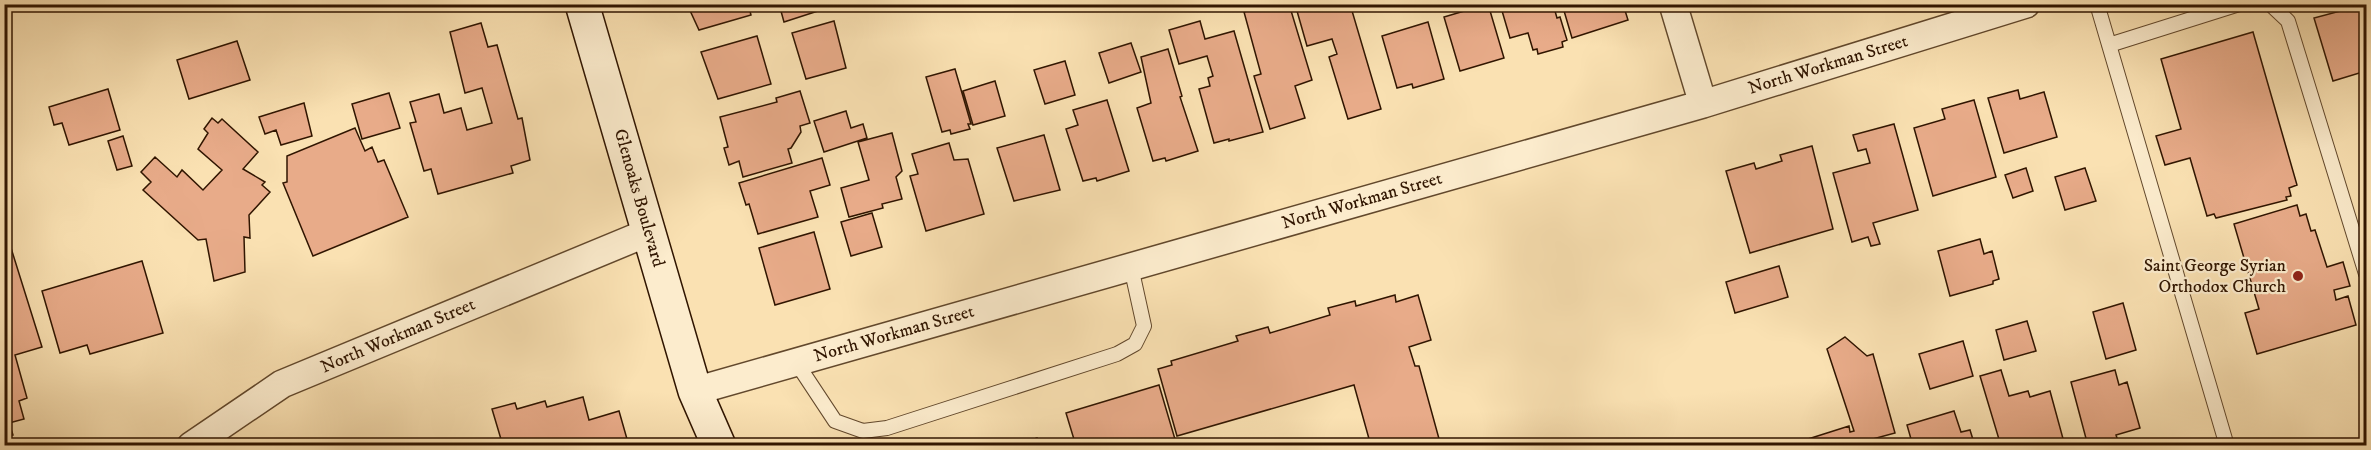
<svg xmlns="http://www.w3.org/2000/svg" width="2371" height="450" viewBox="0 0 2371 450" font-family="'IM FELL DW Pica',serif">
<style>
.building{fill:#e8ab89;stroke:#301500;stroke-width:1.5}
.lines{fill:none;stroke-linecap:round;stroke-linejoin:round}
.service-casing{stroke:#62482c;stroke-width:16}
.minor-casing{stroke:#62482c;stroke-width:30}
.secondary-casing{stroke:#301500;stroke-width:36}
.service{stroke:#fceccd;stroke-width:14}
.minor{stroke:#fceccd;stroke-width:27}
.secondary{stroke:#fceccd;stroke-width:33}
.poi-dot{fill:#8f2418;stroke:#fceccd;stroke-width:2}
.labels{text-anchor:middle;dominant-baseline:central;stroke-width:4.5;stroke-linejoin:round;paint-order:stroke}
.street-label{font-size:18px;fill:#301500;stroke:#fceccd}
.poi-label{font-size:18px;fill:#301500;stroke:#fceccd;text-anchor:end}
</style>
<rect width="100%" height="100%" fill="#fae1b2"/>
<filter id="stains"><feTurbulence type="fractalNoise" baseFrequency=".00333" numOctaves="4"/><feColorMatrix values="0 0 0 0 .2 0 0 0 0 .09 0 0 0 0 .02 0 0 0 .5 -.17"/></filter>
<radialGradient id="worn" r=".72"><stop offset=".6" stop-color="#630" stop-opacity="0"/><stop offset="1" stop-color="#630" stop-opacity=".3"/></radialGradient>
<path class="building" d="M 687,4 L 748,4 L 751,15 L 699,30 Z
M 779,4 L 816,4 L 818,11 L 784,22 Z
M 904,4 L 927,4 L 905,11 Z
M 1267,4 L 1289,4 L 1312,80 L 1295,86 L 1305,118 L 1270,129 L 1254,76 L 1261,74 L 1244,12 Z
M 1295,4 L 1350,4 L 1381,109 L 1348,119 L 1329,57 L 1337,54 L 1332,39 L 1307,46 Z
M 1488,4 L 1504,58 L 1460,71 L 1444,17 Z
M 1500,4 L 1553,4 L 1557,18 L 1560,17 L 1567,40 L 1562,42 L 1563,47 L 1538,54 L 1537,49 L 1533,50 L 1528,33 L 1510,38 Z
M 1562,4 L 1623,4 L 1628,20 L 1572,38 Z
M 2347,4 L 2366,4 L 2366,71 L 2333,81 L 2314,18 L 2348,9 Z
M 834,21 L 846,68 L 806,79 L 792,33 Z
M 1200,21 L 1205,39 L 1234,31 L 1263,132 L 1229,141 L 1229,139 L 1214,143 L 1199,89 L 1210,86 L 1208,78 L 1213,76 L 1207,56 L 1179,64 L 1169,30 Z
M 1428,22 L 1444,79 L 1413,88 L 1412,84 L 1397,88 L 1382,36 Z
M 481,23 L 488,47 L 497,45 L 518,119 L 522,118 L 530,160 L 511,166 L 513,173 L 438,194 L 431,169 L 424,171 L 410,123 L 416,122 L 410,102 L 439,94 L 444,113 L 461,108 L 467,130 L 492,123 L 482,88 L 465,93 L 450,32 Z
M 2253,32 L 2297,185 L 2289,188 L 2291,196 L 2286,197 L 2287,200 L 2216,218 L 2214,214 L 2207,216 L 2190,158 L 2165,165 L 2156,136 L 2181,129 L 2161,59 Z
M 757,36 L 771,84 L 718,99 L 701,52 Z
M 237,41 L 250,80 L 189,99 L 177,60 Z
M 1131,43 L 1141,72 L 1109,83 L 1099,53 Z
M 1168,49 L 1182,96 L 1180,97 L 1198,151 L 1166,161 L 1165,158 L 1153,161 L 1137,108 L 1151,103 L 1141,57 Z
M 1065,61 L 1075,95 L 1045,104 L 1034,70 Z
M 955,69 L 971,124 L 968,124 L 970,129 L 951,134 L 950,130 L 942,132 L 926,77 Z
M 995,81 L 1005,116 L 973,125 L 963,91 Z
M 108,89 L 120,130 L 69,145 L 62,123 L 54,125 L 49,107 Z
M 2018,90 L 2020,99 L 2044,92 L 2057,137 L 2004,153 L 1988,98 Z
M 800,91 L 810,123 L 800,126 L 801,132 L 791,148 L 788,149 L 792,163 L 743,177 L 739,161 L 729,165 L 724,148 L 728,147 L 720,117 L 777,102 L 776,98 Z
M 389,93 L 400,128 L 362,139 L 352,104 Z
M 1107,100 L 1129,171 L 1097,181 L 1096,178 L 1083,181 L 1066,129 L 1078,125 L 1073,110 Z
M 1974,100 L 1996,177 L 1933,196 L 1914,128 L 1945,119 L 1942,109 Z
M 304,103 L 312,136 L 281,145 L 276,130 L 265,134 L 259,117 Z
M 846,111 L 851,128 L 863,124 L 867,138 L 824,152 L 814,121 Z
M 212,118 L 218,123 L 222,119 L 258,152 L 243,169 L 265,182 L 262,185 L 270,192 L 249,215 L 250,238 L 244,237 L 245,272 L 214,281 L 206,239 L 198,240 L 143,190 L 151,182 L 141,172 L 155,157 L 177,177 L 182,170 L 203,190 L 222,170 L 198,149 L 208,133 L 204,129 Z
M 1894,124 L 1918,210 L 1873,223 L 1880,244 L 1871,246 L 1868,237 L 1852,242 L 1833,173 L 1870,163 L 1866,149 L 1858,151 L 1853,135 Z
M 355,128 L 365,151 L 372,147 L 378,162 L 384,160 L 408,217 L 313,256 L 283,183 L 287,182 L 287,156 Z
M 892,133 L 902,171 L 896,177 L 902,199 L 882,204 L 883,208 L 849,217 L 841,188 L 869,180 L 858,142 Z
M 1044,135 L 1060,190 L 1014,201 L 997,148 Z
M 123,136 L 132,166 L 117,170 L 108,141 Z
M 949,143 L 954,160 L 968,159 L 984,214 L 926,231 L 910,176 L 918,174 L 912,154 Z
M 1812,146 L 1833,229 L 1750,253 L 1726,171 L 1754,163 L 1756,169 L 1782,161 L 1780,155 Z
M 822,158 L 830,185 L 810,191 L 818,217 L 758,234 L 749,204 L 746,205 L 739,183 Z
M 2026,168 L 2033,191 L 2013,198 L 2005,175 Z
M 2085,168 L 2096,201 L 2065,210 L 2055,177 Z
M 2297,205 L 2300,216 L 2306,214 L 2311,231 L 2315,230 L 2327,267 L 2343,262 L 2350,286 L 2334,290 L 2336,300 L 2348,296 L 2356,325 L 2257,354 L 2245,313 L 2259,309 L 2234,224 Z
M 872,213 L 882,247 L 851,256 L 841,222 Z
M 6,232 L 42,347 L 15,355 L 27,398 L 19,401 L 24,419 L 9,423 L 13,435 L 4,437 Z
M 814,232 L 830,289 L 775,305 L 759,248 Z
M 1980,239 L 1984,254 L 1992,251 L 1999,279 L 1993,281 L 1993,284 L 1950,296 L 1938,251 Z
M 142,261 L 163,333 L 90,354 L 87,345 L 60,353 L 42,291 Z
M 1779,266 L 1788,297 L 1735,313 L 1726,282 Z
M 1395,295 L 1396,302 L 1418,295 L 1431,340 L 1409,347 L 1415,366 L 1419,366 L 1441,446 L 1371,446 L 1354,385 L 1177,436 L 1158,369 L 1172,365 L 1171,361 L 1238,341 L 1236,336 L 1268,327 L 1270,333 L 1330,315 L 1328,308 L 1355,301 L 1356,306 Z
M 2123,303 L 2136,350 L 2106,359 L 2093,312 Z
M 2027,321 L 2036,351 L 2004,360 L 1996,330 Z
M 1845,337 L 1867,356 L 1873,354 L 1895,433 L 1869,440 L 1871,446 L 1786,446 L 1849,426 L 1850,432 L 1854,431 L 1827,349 Z
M 1963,341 L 1973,376 L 1930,389 L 1919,354 Z
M 2001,370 L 2009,396 L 2028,391 L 2030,397 L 2050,391 L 2065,446 L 2001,446 L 1980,376 Z
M 2115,370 L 2119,385 L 2127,382 L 2140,428 L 2116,435 L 2119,444 L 2088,446 L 2071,382 Z
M 1159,385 L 1177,446 L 1076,446 L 1066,413 Z
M 583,397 L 589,420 L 619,411 L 629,446 L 503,446 L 492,409 L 515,403 L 517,409 L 545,401 L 547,407 Z
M 1954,411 L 1961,432 L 1970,430 L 1975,446 L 1913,446 L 1907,425 Z
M 1037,438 L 1039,446 L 1013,446 Z"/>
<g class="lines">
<defs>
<path id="service" d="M 2097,4 L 2227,446
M 2270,4 L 2288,21 L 2366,274
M 2109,45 L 2239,4
M 796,362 L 835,421 L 863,431 L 887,428 L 1117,354 L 1135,344 L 1144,326 L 1131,267"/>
<path id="minor" d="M 1673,4 L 1703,104
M 695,391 L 1703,104 L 2026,4
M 191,446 L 282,384 L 649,232"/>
<path id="secondary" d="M 582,4 L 695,391 L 719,446"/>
</defs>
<use href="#service" class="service-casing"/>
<use href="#minor" class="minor-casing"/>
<use href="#secondary" class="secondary-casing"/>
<use href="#service" class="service"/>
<use href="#minor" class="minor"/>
<use href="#secondary" class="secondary"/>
</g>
<circle class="poi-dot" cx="2298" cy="276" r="6"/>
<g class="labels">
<g class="street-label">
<text transform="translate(1828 65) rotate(-17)">North Workman Street</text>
<text transform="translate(639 198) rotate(74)">Glenoaks Boulevard</text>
<text transform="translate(1362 201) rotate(-16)">North Workman Street</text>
<text transform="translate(894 334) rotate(-16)">North Workman Street</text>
<text transform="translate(398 336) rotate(-23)">North Workman Street</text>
</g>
<g class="poi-label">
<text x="2286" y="266">Saint George Syrian<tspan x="2286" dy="21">Orthodox Church</tspan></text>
</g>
</g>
<rect width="2371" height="450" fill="none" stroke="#fae1b2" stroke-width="24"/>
<rect x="6" y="6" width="2359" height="438" fill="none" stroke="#301500" stroke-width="3"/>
<rect x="12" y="12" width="2347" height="426" fill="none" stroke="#301500" stroke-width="1.5"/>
<rect width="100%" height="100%" filter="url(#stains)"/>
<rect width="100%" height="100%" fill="url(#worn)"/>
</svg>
